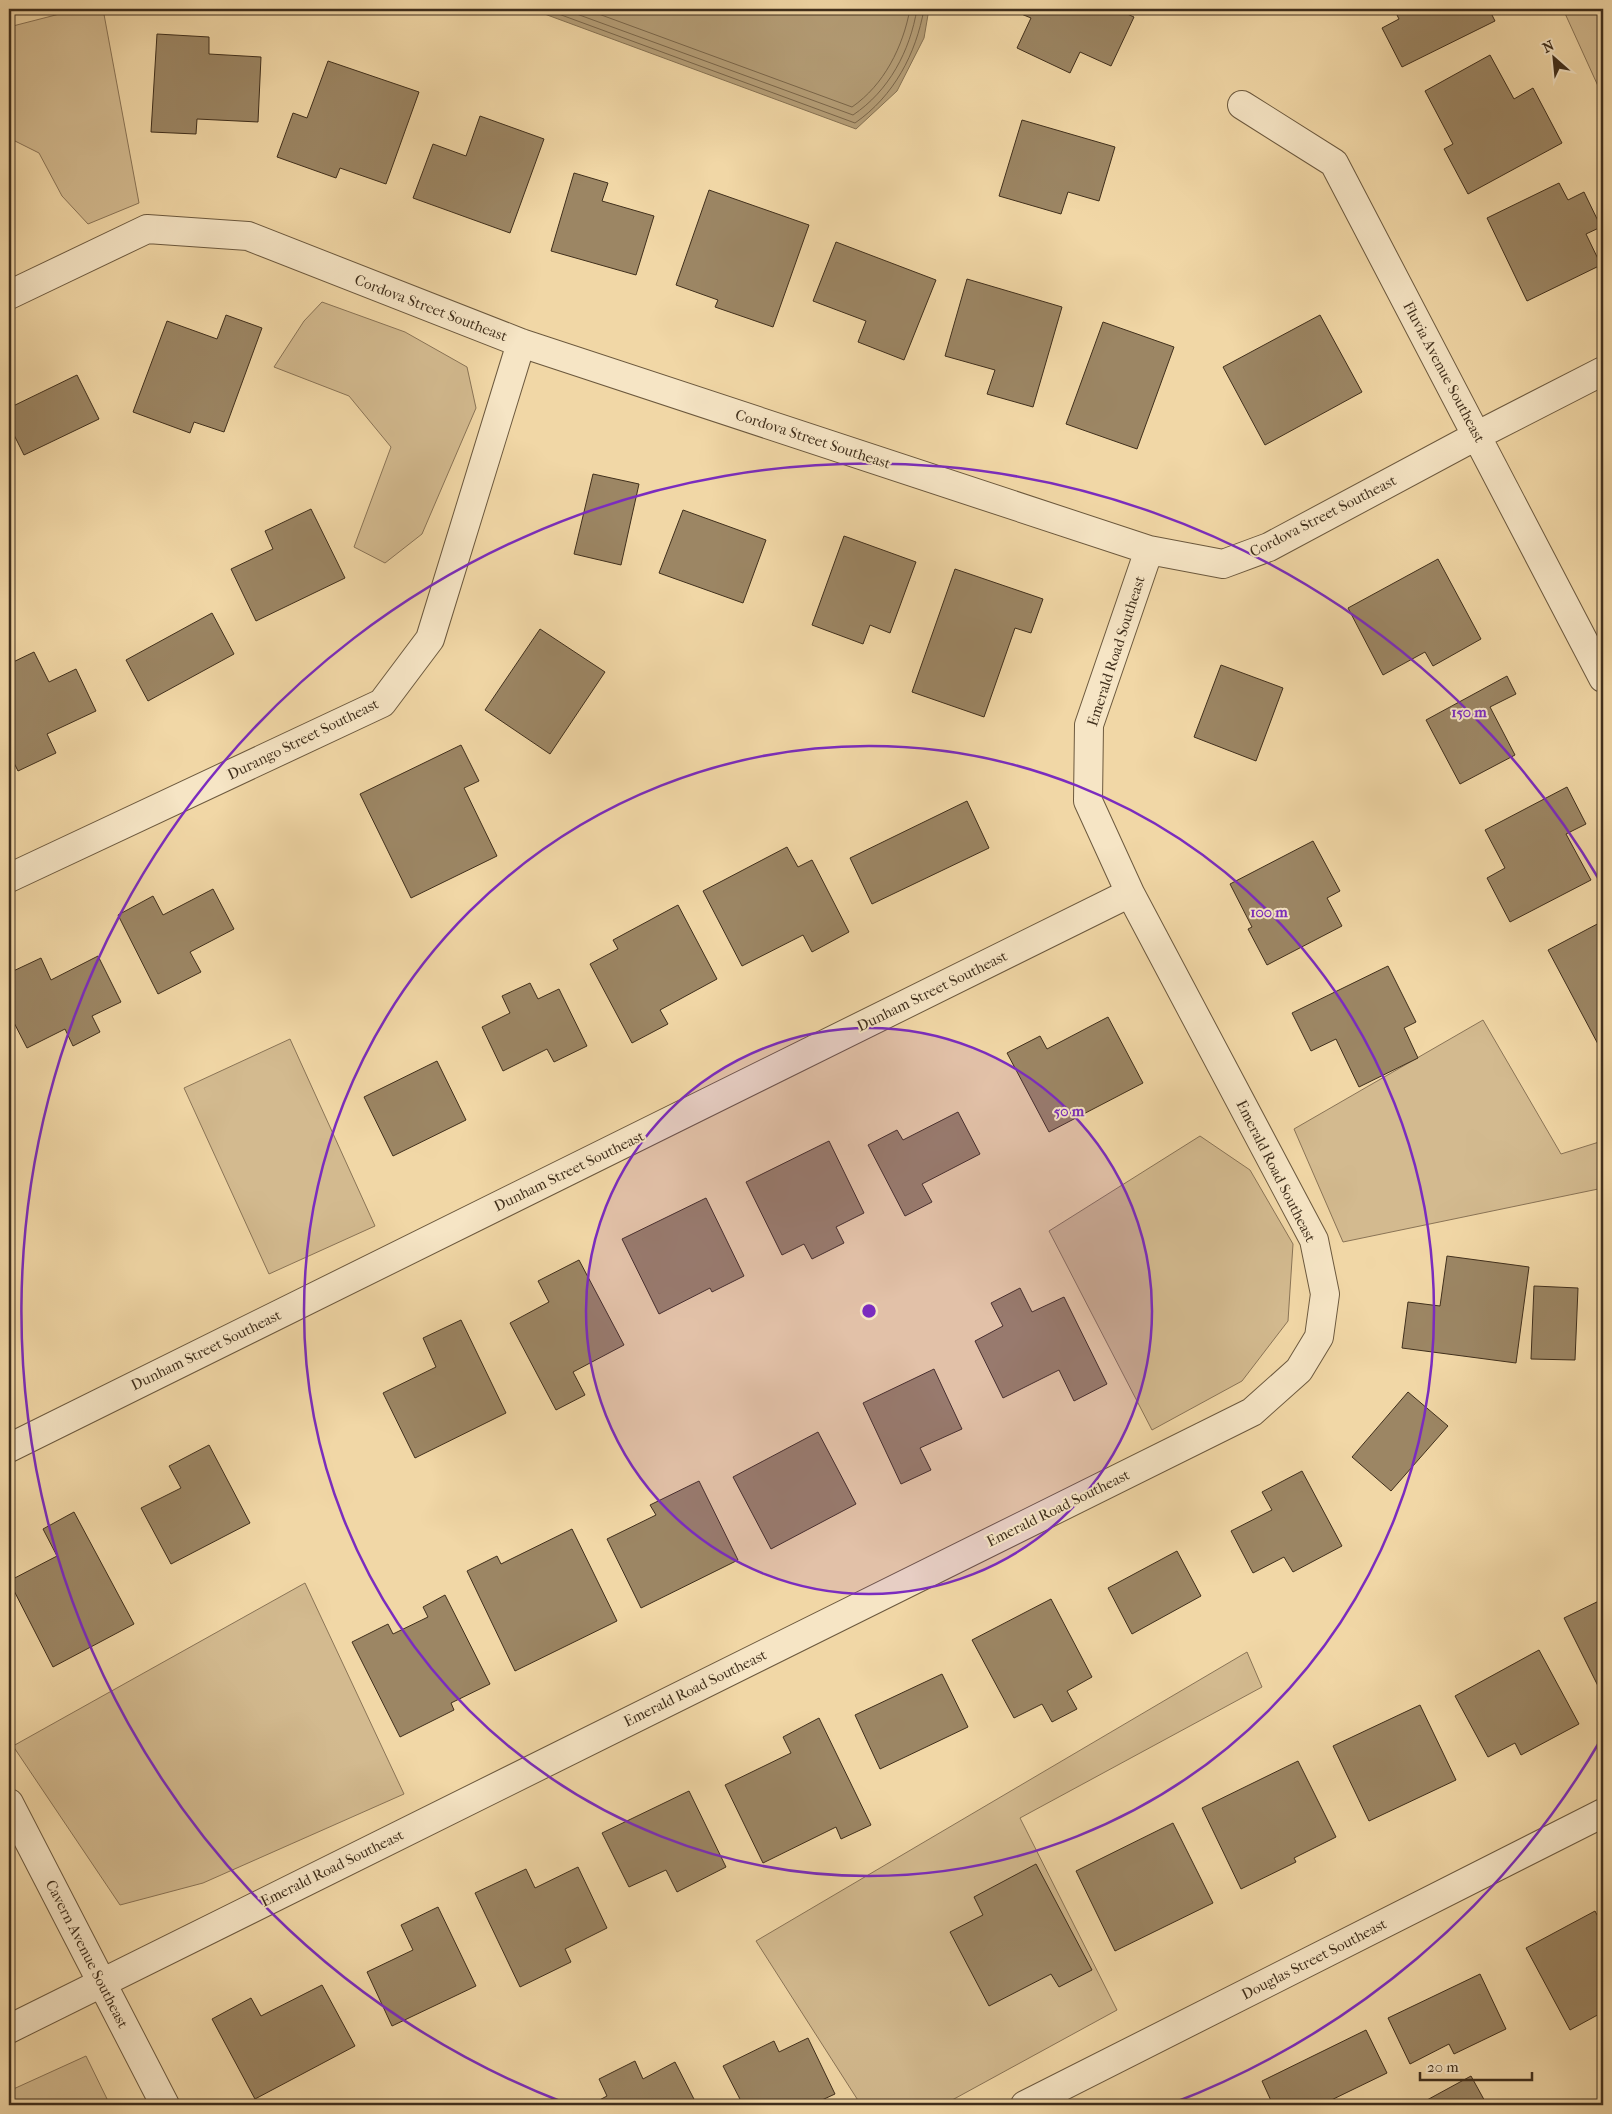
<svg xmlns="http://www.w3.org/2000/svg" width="1612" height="2114" viewBox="0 0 1612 2114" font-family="'IM FELL French Canon',serif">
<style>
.green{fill:#d3ba8f;stroke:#8a7456}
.water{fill:#b59e77;stroke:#867253}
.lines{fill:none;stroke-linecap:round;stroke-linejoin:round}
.shore{stroke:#7a664a;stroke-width:1}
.building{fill:#9c8664;stroke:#402f1c}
.street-casing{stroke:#6c593e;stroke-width:30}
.street{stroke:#f6e5c5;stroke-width:28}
.ring{fill:none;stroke:#7b2cbf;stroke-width:2.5}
.labels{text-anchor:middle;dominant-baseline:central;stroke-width:4;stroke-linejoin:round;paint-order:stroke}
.street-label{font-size:15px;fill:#402f1c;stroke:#f6e5c5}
.centre{fill:#7b2cbf;stroke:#f6e5c5;stroke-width:2.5}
.ring-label{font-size:15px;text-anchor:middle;font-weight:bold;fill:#7b2cbf;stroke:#f6e5c5;stroke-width:4;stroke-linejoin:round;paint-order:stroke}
</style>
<rect width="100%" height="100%" fill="#f1d7a6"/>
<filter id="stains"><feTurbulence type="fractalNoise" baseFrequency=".004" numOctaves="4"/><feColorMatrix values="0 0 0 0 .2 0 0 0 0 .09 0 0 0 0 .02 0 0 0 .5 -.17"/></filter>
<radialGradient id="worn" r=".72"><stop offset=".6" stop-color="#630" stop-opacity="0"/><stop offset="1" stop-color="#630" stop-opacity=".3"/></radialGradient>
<path class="green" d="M 79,9 L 103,9 L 139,203 L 88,224 L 62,196 L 39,153 L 13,140 L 9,132 L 9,27 Z
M 1563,9 L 1603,9 L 1603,83 L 1598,86 Z
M 322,302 L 405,332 L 467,367 L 476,408 L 422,534 L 385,563 L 354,547 L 391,447 L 349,396 L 274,367 L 304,321 Z
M 1483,1020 L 1561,1154 L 1599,1142 L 1603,1153 L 1603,1188 L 1343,1242 L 1294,1129 Z
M 290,1039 L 375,1226 L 269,1274 L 184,1088 Z
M 1200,1136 L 1250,1170 L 1293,1244 L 1288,1321 L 1242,1381 L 1152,1430 L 1049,1231 Z
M 305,1583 L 404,1794 L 203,1883 L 120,1905 L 13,1746 Z
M 1247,1652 L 1262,1687 L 1020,1818 L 1117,2010 L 943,2105 L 861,2105 L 756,1941 Z
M 86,2056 L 110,2105 L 9,2105 L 9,2091 Z"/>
<path class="water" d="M 531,9 L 929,9 L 924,38 L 897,91 L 856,129 Z"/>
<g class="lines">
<path class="shore" d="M 545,9 L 855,123 C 894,96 916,54 924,9
M 563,9 L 853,115 C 889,91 910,51 917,9
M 585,9 L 852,107 C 884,85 903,47 910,9"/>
</g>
<path class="building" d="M 1015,9 L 1116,9 L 1134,17 L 1111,66 L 1080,52 L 1070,73 L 1017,48 L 1031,18 L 1014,11 Z
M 1394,9 L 1489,9 L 1495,21 L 1402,67 L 1382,28 L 1399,19 Z
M 157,34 L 209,37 L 209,54 L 261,57 L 258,122 L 197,119 L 196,134 L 151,132 Z
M 1490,55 L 1514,99 L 1533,88 L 1562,143 L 1468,194 L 1444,149 L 1453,144 L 1425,91 Z
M 328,61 L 419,92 L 386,184 L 340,168 L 336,178 L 277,157 L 293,113 L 307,118 Z
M 480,116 L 544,139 L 510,233 L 413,198 L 433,144 L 466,156 Z
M 1022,120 L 1115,147 L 1099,201 L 1068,192 L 1061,214 L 999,196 Z
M 574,173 L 608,183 L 602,201 L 654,216 L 636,275 L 551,251 Z
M 1559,183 L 1568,200 L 1584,192 L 1601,227 L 1586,234 L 1601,265 L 1527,301 L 1487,218 Z
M 709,190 L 809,225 L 773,327 L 715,307 L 718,300 L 676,285 Z
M 836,242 L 936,280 L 904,360 L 858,342 L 866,321 L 813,301 Z
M 967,279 L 1062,307 L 1033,407 L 987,394 L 995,370 L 945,356 Z
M 226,315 L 262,328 L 224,432 L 194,422 L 190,433 L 133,412 L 167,321 L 217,339 Z
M 1320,315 L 1362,392 L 1265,445 L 1223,367 Z
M 1103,322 L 1174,347 L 1137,449 L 1066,424 Z
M 77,375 L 99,419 L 24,455 L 9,425 L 9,408 Z
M 593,474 L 639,484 L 621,565 L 574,554 Z
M 311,509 L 345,578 L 256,621 L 231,569 L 273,549 L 265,531 Z
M 683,510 L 766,540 L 743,603 L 659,573 Z
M 844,536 L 916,562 L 890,633 L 870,625 L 863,644 L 812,625 Z
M 1438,559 L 1481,639 L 1433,666 L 1425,652 L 1383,675 L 1348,608 Z
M 955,569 L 1043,599 L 1031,633 L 1015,628 L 984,717 L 912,692 Z
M 212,613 L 234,654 L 148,701 L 126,660 Z
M 540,629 L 605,672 L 550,754 L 485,710 Z
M 34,652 L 49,682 L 76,669 L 96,711 L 47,734 L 56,753 L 18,771 L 9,753 L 9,664 Z
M 1221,665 L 1283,688 L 1256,761 L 1194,737 Z
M 1507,676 L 1516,694 L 1490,707 L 1515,755 L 1460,784 L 1426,720 Z
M 461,745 L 479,781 L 464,788 L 497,856 L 411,898 L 360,794 Z
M 1567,787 L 1586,824 L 1566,834 L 1591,880 L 1510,922 L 1487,878 L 1505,868 L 1485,830 Z
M 967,801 L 989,848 L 872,904 L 850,858 Z
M 1313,841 L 1340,891 L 1327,898 L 1342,926 L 1267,965 L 1248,929 L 1252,927 L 1230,884 Z
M 787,847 L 798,867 L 812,860 L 849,932 L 812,952 L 803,935 L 742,966 L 703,891 Z
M 213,889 L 234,929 L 190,952 L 201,972 L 158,994 L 118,915 L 153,896 L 163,915 Z
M 678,905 L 717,979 L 660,1010 L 668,1024 L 632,1043 L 590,964 L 618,949 L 613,940 Z
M 1603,921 L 1603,1043 L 1599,1046 L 1548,950 Z
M 98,956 L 121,1002 L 92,1016 L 100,1032 L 73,1046 L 65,1029 L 27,1048 L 9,1013 L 9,973 L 41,958 L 51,980 Z
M 1388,966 L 1416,1022 L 1404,1028 L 1418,1058 L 1359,1087 L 1336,1039 L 1311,1051 L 1292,1013 Z
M 530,983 L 538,999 L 559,989 L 587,1046 L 554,1062 L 547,1049 L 503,1071 L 482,1027 L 510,1013 L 502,996 Z
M 1108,1017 L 1143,1083 L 1049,1132 L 1007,1053 L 1040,1036 L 1047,1049 Z
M 437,1061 L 466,1120 L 393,1156 L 364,1097 Z
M 958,1112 L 980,1154 L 922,1184 L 932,1202 L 905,1216 L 868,1145 L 897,1130 L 903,1140 Z
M 829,1141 L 864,1213 L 836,1227 L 844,1243 L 812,1259 L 804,1244 L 782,1255 L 746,1182 Z
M 706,1198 L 744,1276 L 712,1292 L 710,1288 L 659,1314 L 622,1239 Z
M 1447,1256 L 1529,1267 L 1516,1363 L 1402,1348 L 1408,1302 L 1440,1306 Z
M 579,1260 L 624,1345 L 573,1372 L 585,1395 L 556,1410 L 510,1323 L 549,1302 L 538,1281 Z
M 1534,1286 L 1578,1288 L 1575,1360 L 1531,1359 Z
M 1020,1288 L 1032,1312 L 1064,1297 L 1107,1384 L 1074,1401 L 1059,1370 L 1003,1398 L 975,1341 L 1003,1326 L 991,1303 Z
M 461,1320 L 506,1413 L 415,1458 L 383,1393 L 436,1367 L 423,1338 Z
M 934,1369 L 962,1429 L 920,1448 L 931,1470 L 901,1484 L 863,1403 Z
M 1408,1392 L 1448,1426 L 1391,1491 L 1352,1457 Z
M 818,1432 L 856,1504 L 771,1549 L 733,1477 Z
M 209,1445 L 250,1523 L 171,1564 L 141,1508 L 181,1488 L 169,1466 Z
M 1302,1471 L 1342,1546 L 1293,1572 L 1284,1557 L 1253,1573 L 1231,1531 L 1272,1510 L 1262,1492 Z
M 699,1481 L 738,1560 L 641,1608 L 607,1539 L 656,1515 L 650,1505 Z
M 74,1512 L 134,1624 L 53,1667 L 9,1581 L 57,1556 L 43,1529 Z
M 572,1529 L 617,1621 L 515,1671 L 467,1571 L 497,1556 L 501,1564 Z
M 1177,1551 L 1201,1596 L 1132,1634 L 1108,1588 Z
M 445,1595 L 490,1684 L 451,1703 L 454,1710 L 400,1737 L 352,1642 L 388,1624 L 393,1634 L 428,1617 L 423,1607 Z
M 1051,1599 L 1092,1677 L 1067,1691 L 1077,1709 L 1052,1722 L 1042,1704 L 1014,1718 L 972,1640 Z
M 1603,1599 L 1603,1693 L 1602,1694 L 1564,1618 Z
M 1539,1650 L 1579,1724 L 1521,1755 L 1515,1743 L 1488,1757 L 1455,1696 Z
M 942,1674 L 968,1727 L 880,1769 L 855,1715 Z
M 1420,1705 L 1456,1780 L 1369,1821 L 1333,1746 Z
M 819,1718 L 871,1825 L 841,1839 L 836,1827 L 763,1863 L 725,1785 L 791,1753 L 783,1737 Z
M 1298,1761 L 1336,1837 L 1294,1858 L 1296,1862 L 1241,1889 L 1202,1808 Z
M 689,1791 L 726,1867 L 677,1892 L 666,1870 L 629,1887 L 602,1833 Z
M 1173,1823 L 1213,1903 L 1115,1951 L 1076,1871 Z
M 1036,1864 L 1092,1970 L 1059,1987 L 1051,1974 L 989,2006 L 950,1932 L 983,1915 L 974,1897 Z
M 578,1867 L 607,1928 L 565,1949 L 571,1962 L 520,1987 L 475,1893 L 526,1869 L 535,1888 Z
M 438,1907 L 476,1986 L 392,2026 L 367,1972 L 413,1950 L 401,1925 Z
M 1595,1911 L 1603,1926 L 1603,2012 L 1570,2030 L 1526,1948 Z
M 1480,1974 L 1506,2029 L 1454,2054 L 1449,2044 L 1410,2064 L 1388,2018 Z
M 322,1985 L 355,2046 L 255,2099 L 212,2019 L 251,1998 L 261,2016 Z
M 1366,2030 L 1387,2073 L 1321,2105 L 1273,2105 L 1262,2081 Z
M 808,2038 L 835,2094 L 811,2105 L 743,2105 L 723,2066 L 774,2041 L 779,2052 Z
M 635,2061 L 643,2079 L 675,2062 L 697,2105 L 590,2105 L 607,2096 L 599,2079 Z
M 1471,2076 L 1487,2105 L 1430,2105 L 1427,2100 Z"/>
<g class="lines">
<defs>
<path id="street" d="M 1242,105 L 1334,163 L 1603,678
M 9,295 L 147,229 L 248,236 L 521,343 L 1149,550 L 1223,564 L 1269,547 L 1478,435 L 1603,371
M 9,878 L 382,703 L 430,639 L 521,343
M 9,1448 L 1130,893
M 9,1803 L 165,2105
M 9,2029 L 1252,1412 L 1299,1370 L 1319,1337 L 1325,1294 L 1314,1240 L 1130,893 L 1088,801 L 1089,725 L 1149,550
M 1025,2105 L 1603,1813"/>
</defs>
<use href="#street" class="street-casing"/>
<use href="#street" class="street"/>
</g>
<circle cx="869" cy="1311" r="283" fill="#7b2cbf" fill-opacity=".12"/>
<g class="ring">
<circle cx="869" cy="1311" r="283"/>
<circle cx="869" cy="1311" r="565"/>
<path d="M1600 1741A848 848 0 0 1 1173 2103M565 2103A848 848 0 1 1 1600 881"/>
</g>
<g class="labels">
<g class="street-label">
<text transform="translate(431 308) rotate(21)">Cordova Street Southeast</text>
<text transform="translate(1444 372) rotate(62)">Fluvia Avenue Southeast</text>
<text transform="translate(813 439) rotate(18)">Cordova Street Southeast</text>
<text transform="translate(1323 516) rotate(-27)">Cordova Street Southeast</text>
<text transform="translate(1116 651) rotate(-72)">Emerald Road Southeast</text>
<text transform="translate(303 739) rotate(-26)">Durango Street Southeast</text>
<text transform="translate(932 991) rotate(-26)">Dunham Street Southeast</text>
<text transform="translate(569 1171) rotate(-26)">Dunham Street Southeast</text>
<text transform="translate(1276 1171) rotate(63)">Emerald Road Southeast</text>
<text transform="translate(206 1350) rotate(-26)">Dunham Street Southeast</text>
<text transform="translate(1058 1508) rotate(-26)">Emerald Road Southeast</text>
<text transform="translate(695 1688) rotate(-26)">Emerald Road Southeast</text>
<text transform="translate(332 1868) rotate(-26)">Emerald Road Southeast</text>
<text transform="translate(87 1954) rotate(63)">Cavern Avenue Southeast</text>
<text transform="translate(1314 1959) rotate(-27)">Douglas Street Southeast</text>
</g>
</g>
<circle cx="869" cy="1311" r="8" class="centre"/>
<g class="ring-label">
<text x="1469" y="717">150 m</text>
<text x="1269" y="917">100 m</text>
<text x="1069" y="1116">50 m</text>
</g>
<rect width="1612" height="2114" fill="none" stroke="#f1d7a6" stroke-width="30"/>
<rect x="10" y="10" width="1592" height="2094" fill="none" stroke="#402f1c" stroke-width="2.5"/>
<rect x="15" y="15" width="1582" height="2084" fill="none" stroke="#402f1c"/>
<g transform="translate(1554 58) rotate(333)" stroke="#f6e5c5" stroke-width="4" paint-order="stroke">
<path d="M0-4L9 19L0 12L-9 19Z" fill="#402f1c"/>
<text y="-8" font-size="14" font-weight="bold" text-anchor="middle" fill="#402f1c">N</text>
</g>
<path d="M1420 2072v8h112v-8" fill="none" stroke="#402f1c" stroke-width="2.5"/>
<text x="1427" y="2072" font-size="15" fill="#402f1c" stroke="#f6e5c5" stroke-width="4" paint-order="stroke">20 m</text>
<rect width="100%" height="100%" filter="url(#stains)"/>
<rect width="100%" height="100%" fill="url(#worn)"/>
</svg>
